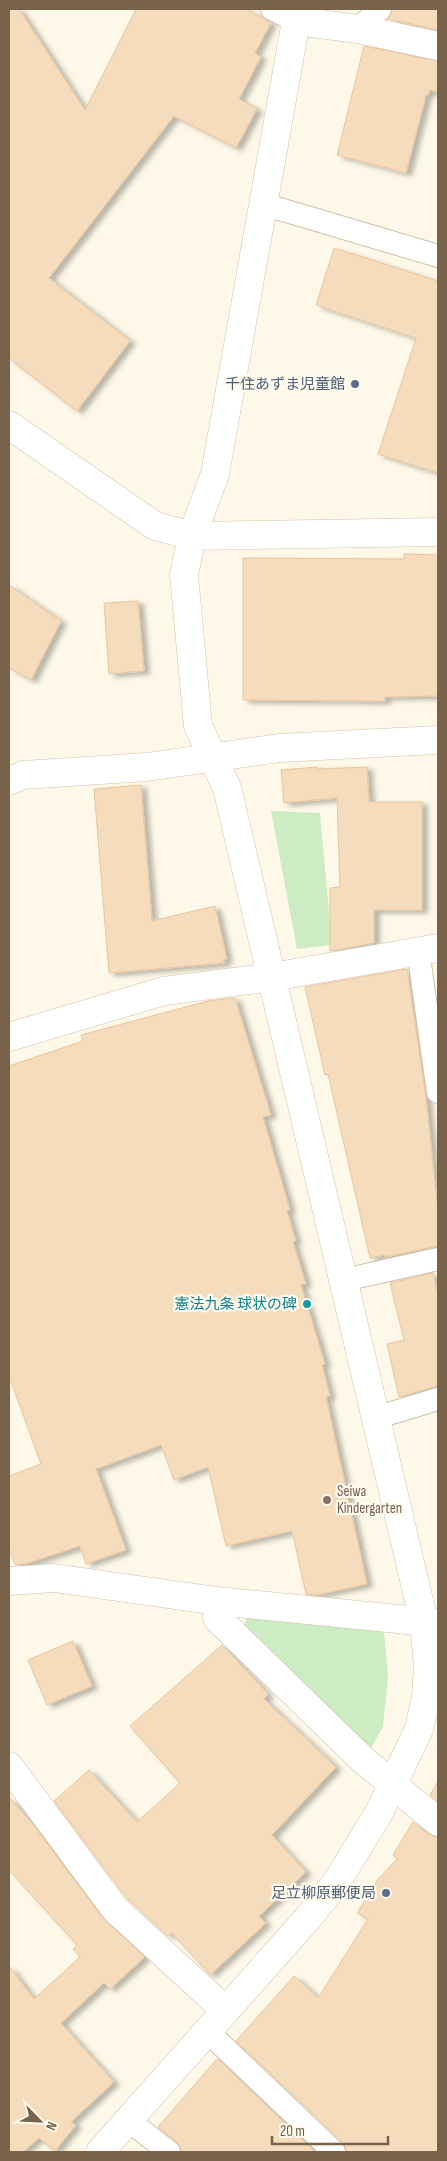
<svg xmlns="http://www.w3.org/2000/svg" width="447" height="2161" viewBox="0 0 447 2161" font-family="'Sofia Sans Condensed','Noto Sans JP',sans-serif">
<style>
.green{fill:#ceecc4}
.building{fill:#f4dcbd;stroke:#e8c59d;filter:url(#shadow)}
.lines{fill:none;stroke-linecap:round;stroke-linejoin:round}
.lane-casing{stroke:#d0c1ac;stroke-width:24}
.street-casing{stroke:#d0c1ac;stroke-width:29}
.secondary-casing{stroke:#d3c3a9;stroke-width:29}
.lane{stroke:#fff;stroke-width:22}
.street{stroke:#fff;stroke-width:28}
.secondary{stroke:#fff;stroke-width:28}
.service-dot{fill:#5c6f8a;stroke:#fffbef;stroke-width:2}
.culture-dot{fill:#0f9aa8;stroke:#fffbef;stroke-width:2}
.education-dot{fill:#8d6e63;stroke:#fffbef;stroke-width:2}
.labels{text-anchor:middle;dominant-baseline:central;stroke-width:4.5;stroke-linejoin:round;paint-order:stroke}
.service-label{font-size:15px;fill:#4e5e75;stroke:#fffbef;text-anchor:end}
.culture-label{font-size:15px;fill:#0d838f;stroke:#fffbef;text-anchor:end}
.education-label{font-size:15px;fill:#785e54;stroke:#fffbef;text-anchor:start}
</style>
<defs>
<filter id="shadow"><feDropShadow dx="5.5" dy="3" stdDeviation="2.5" flood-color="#0004"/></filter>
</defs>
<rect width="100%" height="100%" fill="#fdf8e7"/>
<path class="green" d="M 271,811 L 320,813 L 332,945 L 297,949 Z
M 247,1618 L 384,1631 L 388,1677 L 383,1727 L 371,1748 L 241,1632 Z"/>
<path class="building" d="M 9,9 L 19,9 L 85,110 L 136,9 L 246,9 L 271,23 L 255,53 L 261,57 L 239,99 L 257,109 L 236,148 L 174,116 L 49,278 L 130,341 L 77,411 L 9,358 Z
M 393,9 L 438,9 L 438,30 L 388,19 Z
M 364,46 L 438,61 L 438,92 L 430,90 L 428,95 L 426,95 L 406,173 L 337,155 Z
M 334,248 L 438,281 L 438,473 L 378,454 L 416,338 L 316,305 Z
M 404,554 L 438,555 L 438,696 L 385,697 L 385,701 L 243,700 L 243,558 L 404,559 Z
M 9,585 L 61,621 L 31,680 L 9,668 Z
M 138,601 L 144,671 L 109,674 L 104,603 Z
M 317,767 L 317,769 L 367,767 L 369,802 L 422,802 L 422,910 L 374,910 L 374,943 L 330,951 L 330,888 L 340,887 L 337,798 L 284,803 L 281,770 Z
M 141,785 L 152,921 L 215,906 L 227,959 L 223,960 L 225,963 L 109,973 L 94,789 Z
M 407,969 L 426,1097 L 438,1212 L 438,1246 L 385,1257 L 384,1255 L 370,1258 L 328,1074 L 325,1075 L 305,987 Z
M 235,998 L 271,1115 L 263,1117 L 290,1210 L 287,1211 L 296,1241 L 293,1242 L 306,1284 L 301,1285 L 325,1364 L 322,1365 L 330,1396 L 326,1397 L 367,1584 L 317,1595 L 306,1594 L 292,1531 L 226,1546 L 208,1467 L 174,1480 L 161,1445 L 96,1469 L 126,1550 L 86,1564 L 80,1546 L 26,1564 L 15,1565 L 9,1548 L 9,1476 L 41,1464 L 9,1376 L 9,1066 L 83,1041 L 81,1035 L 208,1001 Z
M 433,1273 L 438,1295 L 438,1386 L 399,1397 L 387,1344 L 404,1340 L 390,1283 Z
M 73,1641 L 92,1686 L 47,1705 L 28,1660 Z
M 222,1645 L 268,1694 L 264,1699 L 336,1767 L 272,1835 L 306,1872 L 259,1916 L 266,1923 L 210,1975 L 172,1933 L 168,1936 L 127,1898 L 54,1801 L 89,1770 L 137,1822 L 180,1783 L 130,1726 Z
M 438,1781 L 438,1802 L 430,1795 Z
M 9,1797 L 31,1822 L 103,1918 L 145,1957 L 110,1989 L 104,1983 L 61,2023 L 114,2082 L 71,2122 L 76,2125 L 55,2151 L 39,2138 L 23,2152 L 9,2152 L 9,1966 L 34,1999 L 80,1957 L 73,1949 L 77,1945 L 9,1870 Z
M 413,1822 L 428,1834 L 438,1837 L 438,2152 L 347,2152 L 343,2142 L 236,2041 L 294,1976 L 318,1998 L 368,1919 L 357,1913 L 378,1879 L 397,1859 L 393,1855 Z
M 216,2060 L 219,2060 L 315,2152 L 182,2152 L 177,2142 L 158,2127 Z"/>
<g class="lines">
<defs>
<path id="lane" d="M 272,9 L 296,21
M 358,29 L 380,9
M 263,204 L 438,256
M 418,950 L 438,1092
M 344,1280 L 438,1259
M 375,1418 L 438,1399
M 207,2031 L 334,2152
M 128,2120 L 169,2152"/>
<path id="street" d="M 192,536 L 215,474 L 296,21 L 358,29 L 438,46
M 9,781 L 23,775 L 147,767 L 279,748 L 438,740
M 9,1037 L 164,991 L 272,977 L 438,948
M 9,1581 L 54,1578 L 217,1601 L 438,1623
M 217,1601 L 217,1618 L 362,1759 L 438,1822
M 9,1766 L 115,1909 L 225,2010"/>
<path id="secondary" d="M 9,425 L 155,526 L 192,536 L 438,532
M 100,2152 L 308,1918 L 336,1883 L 380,1811 L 419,1729 L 426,1697 L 428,1666 L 424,1622 L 227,788 L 198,726 L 184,575 L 192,536"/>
</defs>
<use href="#lane" class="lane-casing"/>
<use href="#street" class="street-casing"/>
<use href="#secondary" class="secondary-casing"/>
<use href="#lane" class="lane"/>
<use href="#street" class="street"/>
<use href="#secondary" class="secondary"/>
</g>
<g class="service-dot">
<circle cx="355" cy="384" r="5"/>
<circle cx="386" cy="1893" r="5"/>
</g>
<circle class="culture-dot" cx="307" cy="1304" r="5"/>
<circle class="education-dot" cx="327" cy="1500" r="5"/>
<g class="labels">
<g class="service-label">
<text x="345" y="384">千住あずま児童館</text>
<text x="376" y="1893">足立柳原郵便局</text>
</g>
<g class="culture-label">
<text x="297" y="1304">憲法九条 球状の碑</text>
</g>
<g class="education-label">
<text x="337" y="1491">Seiwa<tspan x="337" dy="17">Kindergarten</tspan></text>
</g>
</g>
<rect width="447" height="2161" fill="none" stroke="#79624a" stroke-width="20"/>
<g transform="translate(40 2121) rotate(114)" stroke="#fffbef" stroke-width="4" paint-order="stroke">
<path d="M0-4L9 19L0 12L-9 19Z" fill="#79624a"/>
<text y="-8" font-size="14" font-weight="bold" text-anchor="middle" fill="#79624a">N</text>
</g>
<path d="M272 2136v8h116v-8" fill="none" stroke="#79624a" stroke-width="2.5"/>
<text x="280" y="2136" font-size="15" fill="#79624a" stroke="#fffbef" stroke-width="4" paint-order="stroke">20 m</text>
</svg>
